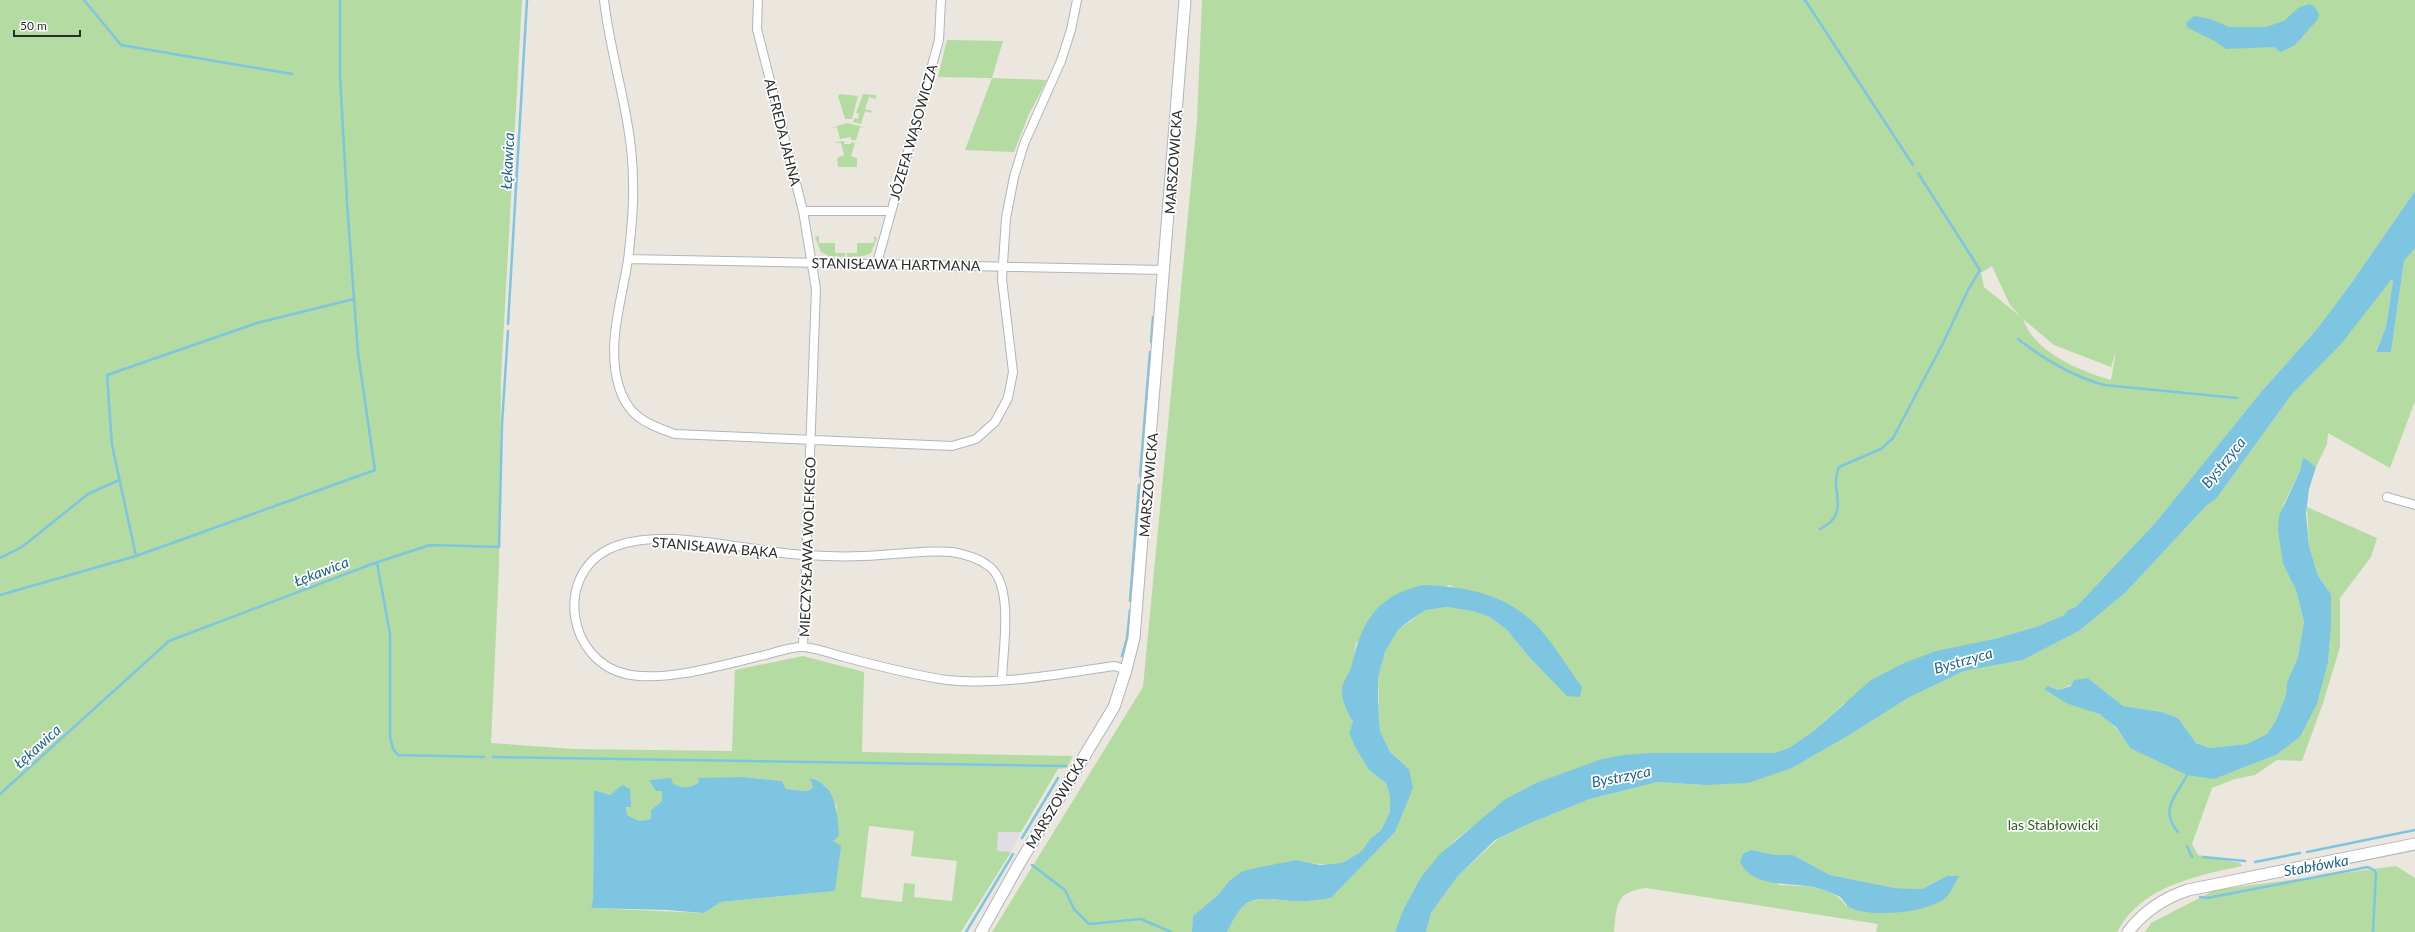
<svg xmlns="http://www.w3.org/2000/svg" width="2415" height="932" viewBox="0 0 2415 932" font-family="Lato,sans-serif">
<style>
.industrial{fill:#e0dee4}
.green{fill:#b4dba1;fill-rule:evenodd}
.water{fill:#7dc5e1}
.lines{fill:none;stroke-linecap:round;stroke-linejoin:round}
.stream{stroke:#7dc5e1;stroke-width:2.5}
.street-casing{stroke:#b2b4bd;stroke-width:10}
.secondary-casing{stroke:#b2b4bd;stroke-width:13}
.street{stroke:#fff;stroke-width:8}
.secondary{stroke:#fff;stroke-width:11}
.labels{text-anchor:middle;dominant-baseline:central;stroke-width:3.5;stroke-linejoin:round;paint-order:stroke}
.street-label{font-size:14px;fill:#2b2b2b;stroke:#fff}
.park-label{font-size:14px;fill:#2e6023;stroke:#fff}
.water-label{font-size:15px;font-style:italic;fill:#1d648c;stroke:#fff}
</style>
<rect width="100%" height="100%" fill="#ebe6de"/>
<path class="industrial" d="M 998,831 L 1021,832 L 1011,852 L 997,851 Z"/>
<path class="green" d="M 0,0 L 522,0 L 501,378 L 499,567 L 491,743 L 574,749 L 732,751 L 735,670 L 803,656 L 864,672 L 862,752 L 1073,756 L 1067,768 L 1058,769 L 1021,832 L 998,832 L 997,851 L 1011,852 L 961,932 L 0,932 ZM 743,777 L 782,781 L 786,789 L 807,791 L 813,788 L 811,778 L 826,786 L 837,807 L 833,841 L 835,843 L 835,891 L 721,902 L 704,913 L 591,908 L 593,899 L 594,790 L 610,795 L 622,785 L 631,807 L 626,807 L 627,815 L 639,821 L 651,819 L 651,810 L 662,801 L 662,791 L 649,780 C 670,776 680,796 699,782 L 698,779 ZM 869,826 L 914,831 L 911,856 L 957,861 L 952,901 L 914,897 L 915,884 L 904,883 L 902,902 L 861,897 Z
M 1202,0 L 2415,0 L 2415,191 L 2350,285 L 2317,329 L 2261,392 L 2156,522 L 2076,607 L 2068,610 L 2064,615 L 2036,627 L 1994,639 L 1843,704 L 1815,730 L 1789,748 L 1774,753 L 1649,753 L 1602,759 L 1477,823 L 1455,840 L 1421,877 L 1403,910 L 1395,932 L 1227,932 C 1243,896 1255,897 1291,901 C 1304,902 1318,900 1331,898 L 1395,832 L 1409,769 L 1390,752 L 1380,731 L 1378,678 L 1385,652 L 1398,630 L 1426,610 L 1447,607 L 1472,611 L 1488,616 L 1506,629 L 1530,658 L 1567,695 L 1582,687 L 1543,634 L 1526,616 L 1449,585 L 1356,643 L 1352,667 L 1342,690 L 1347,710 L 1353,722 L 1349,733 L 1356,749 L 1369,770 L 1386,783 L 1390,796 L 1390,812 L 1381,830 L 1370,839 L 1362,851 L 1342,863 L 1331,865 L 1288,861 L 1229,881 L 1218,895 L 1193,916 L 1192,932 L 992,932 L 1143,687 L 1197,121 ZM 1992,266 L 2010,305 L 2021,317 L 1984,287 L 1981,273 ZM 2023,319 L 2054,345 L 2111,367 L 2116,351 L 2111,380 C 2080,371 2034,352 2023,319 Z
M 947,40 L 1003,41 L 992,78 L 1047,80 L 1028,116 L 1014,152 L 965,150 L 992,78 L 938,77 Z
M 840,94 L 858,96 L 852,119 L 845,119 L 838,96 Z
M 863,94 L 876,95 L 876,99 L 869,97 L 865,109 L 872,111 L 871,113 L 865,111 L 861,124 L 853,122 L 854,118 L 858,119 L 859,114 L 856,113 Z
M 847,123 L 867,128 L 860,127 L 856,140 L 851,140 L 851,137 L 840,139 L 837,127 L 830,128 Z
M 844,141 L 844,144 L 851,144 L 851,142 L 861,144 L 855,143 L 851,156 L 857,158 L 857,167 L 838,167 L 837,158 L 844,155 L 841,143 L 833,143 Z
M 819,236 L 819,243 L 835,243 L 835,253 L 845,253 L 845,257 L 829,256 L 821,252 L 815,237 Z
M 874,236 L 877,238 L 871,253 L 864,256 L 847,257 L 847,253 L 857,253 L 857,243 L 874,243 Z
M 2415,248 L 2415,401 L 2390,468 L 2328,433 L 2327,444 L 2316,467 L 2303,458 L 2300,471 L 2283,505 L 2283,564 L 2296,590 L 2304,622 L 2298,657 L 2287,682 L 2286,695 L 2276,720 L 2267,734 L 2247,744 L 2209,748 L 2196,743 L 2178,718 L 2162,712 L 2123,706 L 2088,678 L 2058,690 L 2048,686 L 2044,689 C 2063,702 2079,704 2098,714 C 2113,721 2121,735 2130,748 L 2235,771 L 2276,755 L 2300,737 L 2317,704 L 2328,663 L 2331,628 L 2331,594 L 2318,576 L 2309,546 L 2307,507 L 2377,538 L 2371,557 L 2340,598 L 2340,647 L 2323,703 L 2302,761 L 2277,760 L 2255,775 L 2235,779 L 2212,788 L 2192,844 L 2198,855 L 2240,863 L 2242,866 C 2196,876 2141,886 2117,932 L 1876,932 L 1878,924 L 1646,888 C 1615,892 1617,905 1614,932 L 1426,932 L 1431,913 L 1457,877 L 1498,839 L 1533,822 L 1590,799 L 1658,782 L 1705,785 L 1792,768 L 1851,734 L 1908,698 L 1964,671 L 2023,660 L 2079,631 L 2126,592 L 2206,506 L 2216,499 L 2292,394 L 2391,280 L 2393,281 L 2386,327 L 2376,351 L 2391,352 L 2404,261 ZM 1751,850 L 1776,855 L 1793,855 L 1830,875 L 1895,888 L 1922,889 L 1947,876 L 1958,876 L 1880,912 L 1846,906 C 1833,885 1801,886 1779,885 Z
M 2396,866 L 2415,878 L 2415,932 L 2145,932 L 2151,923 L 2215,890 Z"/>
<path class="water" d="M 2309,4 L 2314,6 L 2319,14 L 2318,19 L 2295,45 L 2281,52 L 2274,47 L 2226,49 L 2215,41 L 2188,28 L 2186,23 L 2194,16 L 2210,19 L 2229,27 L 2266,27 L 2284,21 L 2298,8 Z
M 2415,191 L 2415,248 L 2404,261 L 2391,352 L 2376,352 L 2386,327 L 2393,281 L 2391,280 L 2341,344 L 2292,394 L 2216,499 L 2206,506 L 2126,592 L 2079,631 L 2023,660 L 1964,671 L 1908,698 L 1851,734 L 1792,768 L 1748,783 L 1705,785 L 1658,782 L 1590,799 L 1533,822 L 1495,840 L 1457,877 L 1431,913 L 1426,932 L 1395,932 L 1403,910 L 1421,877 L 1440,854 L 1504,800 L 1536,783 L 1602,759 L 1624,755 L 1649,753 L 1774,753 L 1789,748 L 1815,730 L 1871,680 L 1904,663 L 1936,651 L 1994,639 L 2036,627 L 2064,615 L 2068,610 L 2076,607 L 2156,522 L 2261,392 L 2317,329 L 2350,285 Z
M 2303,457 L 2316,467 L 2309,489 L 2306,514 L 2309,546 L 2318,576 L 2331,594 L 2331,628 L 2328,663 L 2317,704 L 2300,737 L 2276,755 L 2214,779 L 2187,775 L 2130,748 L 2116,727 L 2099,714 L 2066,703 L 2044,689 L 2048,686 L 2058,690 L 2071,686 L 2074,680 L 2088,678 L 2123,706 L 2162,712 L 2178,718 L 2196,743 L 2209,748 L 2247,744 L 2267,734 L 2276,720 L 2286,695 L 2287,682 L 2298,657 L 2304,622 L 2296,590 L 2283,564 L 2278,530 L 2279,516 L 2300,471 Z
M 1422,585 C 1459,586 1496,592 1525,615 C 1548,633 1565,664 1582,687 L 1580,697 L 1567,696 L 1530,658 L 1506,629 L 1488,616 L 1472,611 L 1447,607 L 1426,610 L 1409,621 L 1398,630 L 1385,652 L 1378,678 L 1378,696 L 1380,731 L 1390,752 L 1409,769 L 1413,788 L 1395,832 L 1331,898 C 1318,900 1304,902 1291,901 C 1252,897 1245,895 1227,932 L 1192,932 L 1193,916 L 1218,895 L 1229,881 L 1243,871 L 1295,860 L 1320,865 L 1342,863 L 1362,851 L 1370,839 L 1381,830 L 1390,812 L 1390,796 L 1386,783 L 1369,770 L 1356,749 L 1349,733 L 1353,722 C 1348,713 1341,700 1342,690 C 1342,682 1350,673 1352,664 C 1362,621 1376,597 1422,585 Z
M 743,777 L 782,781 L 786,789 L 807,791 L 813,788 L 810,778 C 837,785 837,812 839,836 L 833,841 L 841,846 L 835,891 L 721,902 L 704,913 L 667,910 L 591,908 L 593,899 L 594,790 L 610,795 L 622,785 L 630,789 L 631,807 L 626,807 L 627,815 L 639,821 L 651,819 L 651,810 L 662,801 L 662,791 L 656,791 L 649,780 L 671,778 L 673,784 C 682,788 690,789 699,782 L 698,778 Z
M 1751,850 L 1776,855 L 1793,855 L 1830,875 L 1895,888 L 1922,889 L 1947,876 L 1959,876 C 1955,882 1951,894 1944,899 C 1925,913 1875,917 1853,909 C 1846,907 1845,901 1840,897 C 1833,893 1820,888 1812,887 C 1788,882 1753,888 1740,862 L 1743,854 Z"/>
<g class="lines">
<path class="stream" d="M 84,0 L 121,45 L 292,74
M 340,0 L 340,76 L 347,201
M 1805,0 L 1913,165
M 508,324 L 527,0
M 2018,339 C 2045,360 2072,376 2104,385 L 2237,398
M 1151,342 L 1153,317
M 1140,476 L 1150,352
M 1820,529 C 1853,512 1828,491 1839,467 L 1881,449 L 1893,438 L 1943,343 L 1968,290 L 1980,270 L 1918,173
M 136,556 L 112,445 L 107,375 L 257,323 L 354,299
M 0,558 L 22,547 L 88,494 L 119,480
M 377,563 L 390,634 L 390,737 L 393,749 L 398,755 L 484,757
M 0,595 L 136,556 L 375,470 L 358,353 L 347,203
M 1130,601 L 1139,485
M 1122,656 L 1127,638 L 1130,610
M 493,757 L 1066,766
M 0,794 L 169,641 L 372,564 L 430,545 L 499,547 L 502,424 L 508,331
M 2178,832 C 2159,810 2176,796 2187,775
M 1022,838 L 1058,778
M 2187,846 L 2192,857
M 2307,852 L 2415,830
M 2203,857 L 2245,861
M 2255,862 L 2300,853
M 1032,865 L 1065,890 L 1074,909 L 1089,924 L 1141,919 L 1171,932
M 2200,897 L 2207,898 L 2368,867 L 2374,870 L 2376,873 L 2373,932
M 966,932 L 1013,854"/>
<defs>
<path id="street" d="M 604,0 C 611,61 633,120 633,182 C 634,207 631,235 628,260 C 622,299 607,343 618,383 C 626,415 645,424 675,434 L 952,446 L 976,439 L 995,422 L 1008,398 L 1013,372 L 1002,279 L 1006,218 L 1014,177 L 1024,144 L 1061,61 L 1071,30 L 1077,0
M 758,0 L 757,29 L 803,211 L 816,289 L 803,646
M 803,211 L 891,211
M 628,259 L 1165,270
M 877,263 L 939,40 L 941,0
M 2387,497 L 2415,505
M 1002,679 C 1003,649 1014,587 990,567 C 979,558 965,554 952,552 C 932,550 913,553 894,554 C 865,557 835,557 806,555 C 751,553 659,524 609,549 C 554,576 568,661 626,674 C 665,683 726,664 765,655 C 777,652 792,646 804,647 C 817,648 832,654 844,657 C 878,666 912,675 947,680 C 1000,686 1062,673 1115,666 L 1126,670"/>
<path id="secondary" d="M 981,932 L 1019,864 L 1114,707 L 1126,670 L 1134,638 L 1185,0
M 2128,932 C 2143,912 2164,898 2188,890 L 2415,844"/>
</defs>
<use href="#street" class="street-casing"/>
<use href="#secondary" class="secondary-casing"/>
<use href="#street" class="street"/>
<use href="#secondary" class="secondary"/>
</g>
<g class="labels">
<g class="street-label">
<text transform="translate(783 132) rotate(76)">ALFREDA JAHNA</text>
<text transform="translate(913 132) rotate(-74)">JÓZEFA WĄSOWICZA</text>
<text transform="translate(1173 162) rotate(-86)">MARSZOWICKA</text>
<text transform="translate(896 264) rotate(1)">STANISŁAWA HARTMANA</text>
<text transform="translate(1148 485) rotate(-85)">MARSZOWICKA</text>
<text transform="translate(715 547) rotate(5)">STANISŁAWA BĄKA</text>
<text transform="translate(807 547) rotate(-88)">MIECZYSŁAWA WOLFKEGO</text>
<text transform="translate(1056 802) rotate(-59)">MARSZOWICKA</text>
</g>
<g class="park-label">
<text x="2053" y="824">las Stabłowicki</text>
</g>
<g class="water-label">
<text transform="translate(507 161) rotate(-87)">Łękawica</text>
<text transform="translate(2223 462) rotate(-51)">Bystrzyca</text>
<text transform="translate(321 571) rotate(-21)">Łękawica</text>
<text transform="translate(1963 660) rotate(-16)">Bystrzyca</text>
<text transform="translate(37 746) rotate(-42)">Łękawica</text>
<text transform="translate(1621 776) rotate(-11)">Bystrzyca</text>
<text transform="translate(2316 865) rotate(-10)">Stabłówka</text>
</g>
</g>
<path d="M14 30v6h66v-6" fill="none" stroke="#2b2b2b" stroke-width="2"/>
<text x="20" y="30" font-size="12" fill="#2b2b2b" stroke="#ffffff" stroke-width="3" paint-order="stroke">50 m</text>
</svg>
